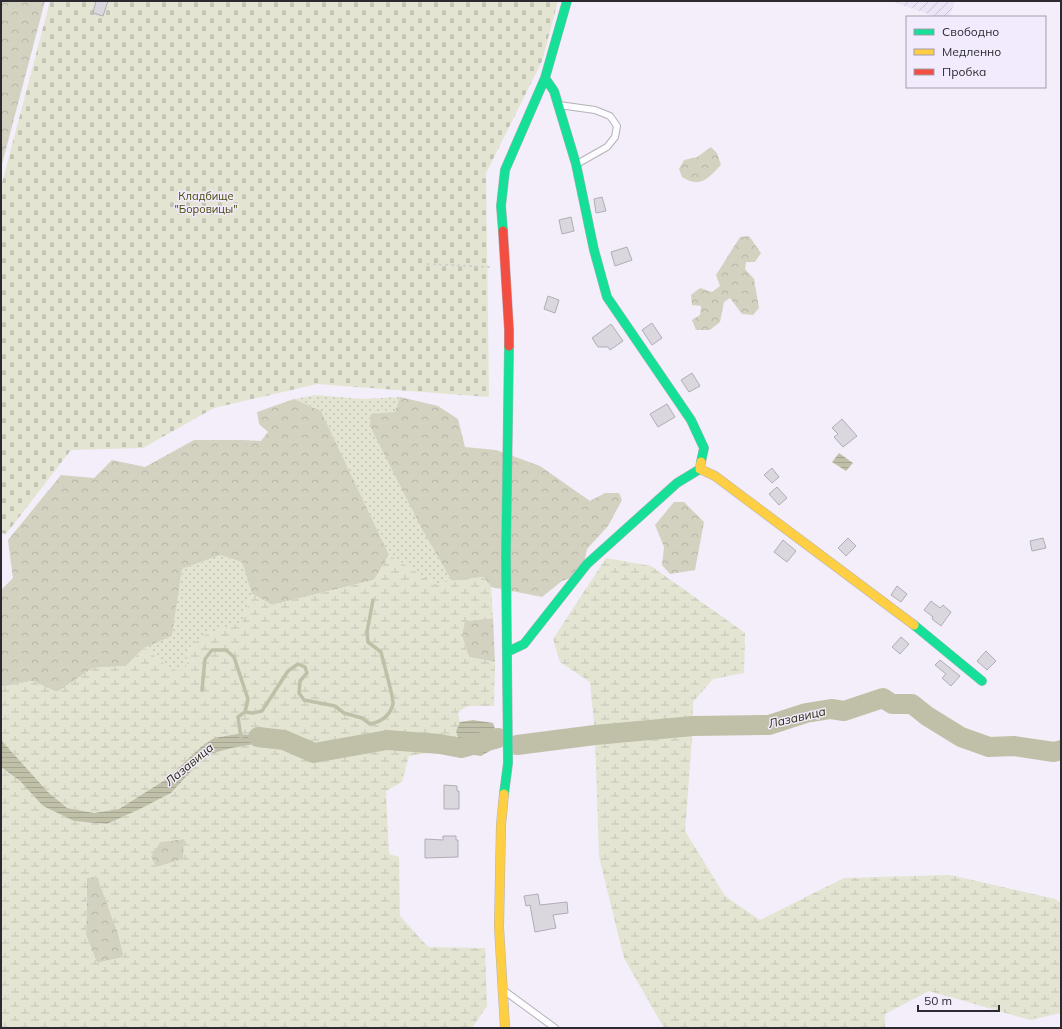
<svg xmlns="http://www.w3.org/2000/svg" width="1062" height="1029" viewBox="0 0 1062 1029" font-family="Mulish,sans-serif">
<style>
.industrial{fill:url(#industrial-furrows)}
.grass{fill:url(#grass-dots)}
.forest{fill:url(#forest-crowns)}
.wetland{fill:url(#wetland-marsh);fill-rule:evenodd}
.cemetery{fill:url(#cemetery-stones)}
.water{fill:url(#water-rules)}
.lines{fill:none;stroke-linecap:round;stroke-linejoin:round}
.stream{stroke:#c0c0a8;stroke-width:3.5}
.river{stroke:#c0c0a8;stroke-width:20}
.building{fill:#dbd7df;stroke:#b0adb5}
.lane-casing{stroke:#b5b2ba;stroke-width:8}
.fast-casing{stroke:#b5b2ba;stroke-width:10}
.slow-casing{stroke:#b5b2ba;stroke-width:10}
.jam-casing{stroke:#b5b2ba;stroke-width:10}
.path{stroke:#d2d0d3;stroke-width:2;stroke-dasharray:3 3;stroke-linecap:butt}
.lane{stroke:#fdfcfe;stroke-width:6}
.fast{stroke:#16e098;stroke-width:9}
.slow{stroke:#ffcf43;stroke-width:9}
.jam{stroke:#f24e42;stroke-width:9}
.labels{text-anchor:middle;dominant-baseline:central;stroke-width:3;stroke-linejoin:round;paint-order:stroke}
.park-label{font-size:11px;fill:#484906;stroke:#f2eafd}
.water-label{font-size:12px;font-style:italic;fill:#2a2b0b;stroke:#f2eafd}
</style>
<defs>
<pattern id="industrial-furrows" width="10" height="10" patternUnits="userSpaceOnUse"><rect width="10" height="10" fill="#ebe3f6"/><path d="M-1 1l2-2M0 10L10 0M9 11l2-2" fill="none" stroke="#cac3d3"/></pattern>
<pattern id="grass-dots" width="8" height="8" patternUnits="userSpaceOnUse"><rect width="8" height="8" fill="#e4e4d3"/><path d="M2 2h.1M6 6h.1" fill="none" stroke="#c4c4b5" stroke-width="1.8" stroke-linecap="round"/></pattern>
<pattern id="forest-crowns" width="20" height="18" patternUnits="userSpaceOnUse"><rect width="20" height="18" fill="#d3d2c1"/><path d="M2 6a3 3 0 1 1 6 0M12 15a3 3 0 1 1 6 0" fill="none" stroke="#b5b4a6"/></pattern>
<pattern id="wetland-marsh" width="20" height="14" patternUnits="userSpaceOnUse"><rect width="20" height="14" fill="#e4e4d3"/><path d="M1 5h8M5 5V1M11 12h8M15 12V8" fill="none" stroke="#c4c4b5"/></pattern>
<pattern id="cemetery-stones" width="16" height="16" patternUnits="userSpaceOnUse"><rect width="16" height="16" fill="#e4e4d3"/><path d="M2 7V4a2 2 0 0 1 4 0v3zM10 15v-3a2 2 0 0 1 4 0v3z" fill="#c4c4b5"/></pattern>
<pattern id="water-rules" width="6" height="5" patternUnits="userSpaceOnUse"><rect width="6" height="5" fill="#c0c0a8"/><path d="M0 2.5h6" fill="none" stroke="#a5a591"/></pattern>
</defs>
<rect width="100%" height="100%" fill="#f3eef9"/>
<path class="industrial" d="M 891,1 L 955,1 L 949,17 L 936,17 Z"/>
<path class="grass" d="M 316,395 L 362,399 L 400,397 L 395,412 L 423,531 L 452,581 L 435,584 L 389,555 L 321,411 L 294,399 Z
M 220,555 L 242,562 L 252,594 L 242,622 L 204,635 L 190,647 L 186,669 L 174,671 L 144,648 L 172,636 L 182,569 Z"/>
<path class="forest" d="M 1,1 L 45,1 L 1,168 Z
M 711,147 L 717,153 L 721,165 C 708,178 701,189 682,177 L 679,169 L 684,160 L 697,157 Z
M 749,236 L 761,253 L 755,262 L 746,262 L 745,269 L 754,279 L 759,308 L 753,315 L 742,314 L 730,298 L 724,302 L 720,322 L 710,330 L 696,330 L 692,320 L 700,315 L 701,306 L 692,305 L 691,295 L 700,288 L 712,292 L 720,286 L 716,275 L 740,237 Z
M 400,397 L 438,406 L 458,419 L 465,447 L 496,450 L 540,466 L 590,501 L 605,493 L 619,493 L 622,500 L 608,526 L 587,549 L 585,559 L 570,578 L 562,581 L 542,597 L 491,587 L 484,577 L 452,581 L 423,531 L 370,426 L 371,414 L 395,412 Z
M 294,399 L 321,411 L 389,555 L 374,580 L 272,605 L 252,594 L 242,562 L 220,555 L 182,569 L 172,636 L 144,648 L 126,666 L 93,668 L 57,692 L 32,681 L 1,687 L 1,590 L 13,578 L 8,540 L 61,475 L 94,478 L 112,460 L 145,467 L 194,440 L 243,440 L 261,441 L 268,432 L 259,424 L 257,412 Z
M 674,502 L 684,502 L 704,522 L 695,570 L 670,574 L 662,565 L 664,547 L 655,525 Z
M 493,618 L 495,662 L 469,657 L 462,636 L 464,621 Z
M 184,839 L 184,859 L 157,867 L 150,857 L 160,842 Z
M 97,876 L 118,933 L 124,957 L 97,963 L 86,935 L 87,878 Z"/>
<path class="wetland" d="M 389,555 L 435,584 L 452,581 L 484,577 L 491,587 L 493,618 L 465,621 L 462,636 L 469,657 L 495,662 L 494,706 L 468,706 L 458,712 L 460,722 L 456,731 L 461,748 L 467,754 L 433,752 L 409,756 L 402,782 L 386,791 L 389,854 L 399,857 L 400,916 L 428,947 L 485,948 L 487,1006 L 472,1028 L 1,1028 L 1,767 L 20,781 L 43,806 L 74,821 L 107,824 L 142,808 L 171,793 L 206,755 L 232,748 L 255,744 L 280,748 L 267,736 L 237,734 L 214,738 L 201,748 L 168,778 L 119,809 L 94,813 L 67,808 L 48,792 L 1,740 L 1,687 L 32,681 L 57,692 L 93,668 L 126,666 L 144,648 L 174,671 L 186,669 L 190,647 L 204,635 L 242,622 L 252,594 L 272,605 L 374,580 ZM 184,839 L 183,859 L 157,867 L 151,857 L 160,842 ZM 97,877 L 118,933 L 124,957 L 97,963 L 86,935 L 87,878 Z
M 606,558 L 651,566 L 745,633 L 744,673 L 713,679 L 693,702 L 693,726 L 685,831 L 725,896 L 760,920 L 844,878 L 950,875 L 1055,899 L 1061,903 L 1061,1013 L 1030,1020 L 929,991 L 885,1014 L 885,1028 L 664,1028 L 624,958 L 599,857 L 595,735 L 590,682 L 560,662 L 553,639 Z"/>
<path class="cemetery" d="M 50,1 L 558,1 L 542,61 L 486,173 L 489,397 L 317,384 L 214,408 L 143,448 L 71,450 L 6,534 L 1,533 L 1,187 Z"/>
<path class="water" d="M 839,453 L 853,463 L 846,471 L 832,462 Z
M 473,720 L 493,723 L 498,738 L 495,748 L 481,756 L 467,754 L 461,748 L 456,731 L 460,722 Z
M 237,734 L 267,736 L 284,740 L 280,748 L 255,744 L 232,748 L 206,755 L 171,793 L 142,808 L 107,824 L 74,821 L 43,806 L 20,781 L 1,767 L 1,740 L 48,792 L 67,808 L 94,813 L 119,809 L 168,778 L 201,747 L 214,738 Z"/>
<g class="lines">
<path class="stream" d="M 202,690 L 205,659 L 212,650 L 226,650 L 234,657 L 248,699 L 245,712
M 241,738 L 238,717 L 245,712 L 253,713 L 262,711 L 288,671 L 298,664 L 305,667 L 307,673 L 300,681 L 299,693 L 304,700 L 335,706 L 344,713 L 362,718 L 370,724 C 380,722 390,716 393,704 C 394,699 383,661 381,652 L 368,642 L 367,632 L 373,600"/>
<path class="river" d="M 258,737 L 284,740 L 314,753 L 387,740 L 440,744 L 461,748 L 498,738
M 517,745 L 595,735 L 693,726 L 769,725 L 806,713 L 831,709 L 844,711 L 883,698 L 892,704 L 912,704 L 927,716 L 961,737 L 989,747 L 1014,746 L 1054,752 L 1061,750"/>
</g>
<path class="building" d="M 96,1 L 108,1 L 103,16 L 93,13 Z
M 602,197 L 606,211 L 596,213 L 594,199 Z
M 571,217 L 574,231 L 562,234 L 559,220 Z
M 627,247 L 632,260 L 615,266 L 611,252 Z
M 548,296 L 559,300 L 555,313 L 544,309 Z
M 652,323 L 662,338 L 652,345 L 642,330 Z
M 611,324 L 623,341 L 610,350 L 608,347 L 598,347 L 592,338 Z
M 692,373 L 700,386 L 689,392 L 681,380 Z
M 667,404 L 675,417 L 658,427 L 650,414 Z
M 842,419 L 857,436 L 843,447 L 834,437 L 838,434 L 832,428 Z
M 772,468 L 779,477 L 772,483 L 764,475 Z
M 777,487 L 787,498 L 779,505 L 769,494 Z
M 848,538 L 856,546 L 846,556 L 838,548 Z
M 1043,538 L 1046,548 L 1032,551 L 1030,541 Z
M 783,540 L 796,551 L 787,562 L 774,552 Z
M 897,586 L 907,594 L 901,602 L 891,595 Z
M 931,601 L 940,608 L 943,605 L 951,612 L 941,626 L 932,619 L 933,617 L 924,610 Z
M 901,637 L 909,644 L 900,654 L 892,647 Z
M 986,651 L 996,661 L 987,670 L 977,661 Z
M 940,660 L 960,676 L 951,686 L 942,678 L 946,674 L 935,665 Z
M 444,785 L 457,786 L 457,791 L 459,791 L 459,809 L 444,809 Z
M 443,836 L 456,836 L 456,840 L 458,840 L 458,857 L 425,858 L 425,839 L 443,840 Z
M 538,894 L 540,905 L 567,902 L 568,913 L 553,915 L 556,928 L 535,932 L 530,905 L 526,906 L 524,896 Z"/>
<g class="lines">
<defs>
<path id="lane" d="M 559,105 L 595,110 L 610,116 L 617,126 L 615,137 L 607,147 L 577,164
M 506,992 L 555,1028"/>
<path id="fast" d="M 545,78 L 554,91 L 576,164 L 594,250 L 607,297 L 691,420 L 704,448 L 701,462
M 503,231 L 501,206 L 505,170 L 545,78 L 567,1
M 914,625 L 982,681
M 507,652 L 524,644 L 587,564 L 677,483 L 700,469
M 504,794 L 508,763 L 506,555 L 509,346"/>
<path id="slow" d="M 701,462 L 700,469 L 715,476 L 914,625
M 504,794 L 501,825 L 499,927 L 505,1028"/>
<path id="jam" d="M 503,231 L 509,330 L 509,346"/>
</defs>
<use href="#lane" class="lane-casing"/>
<use href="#fast" class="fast-casing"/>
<use href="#slow" class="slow-casing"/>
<use href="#jam" class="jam-casing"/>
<path class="path" d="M 427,264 L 492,267"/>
<use href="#lane" class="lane"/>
<use href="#fast" class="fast"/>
<use href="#slow" class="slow"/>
<use href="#jam" class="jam"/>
</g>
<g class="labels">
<g class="park-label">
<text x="206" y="196">Кладбище<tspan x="206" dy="13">"Боровицы"</tspan></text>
</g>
<g class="water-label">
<text transform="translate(797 717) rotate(-13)">Лазавица</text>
<text transform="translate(189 764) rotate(-40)">Лазавица</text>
</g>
</g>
<rect width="1062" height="1029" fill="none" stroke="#2c2a30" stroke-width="4"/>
<rect x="906" y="16" width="140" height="72" fill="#f2eafd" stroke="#a39dab"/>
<rect x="914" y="29" width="20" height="6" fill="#16e098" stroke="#a39dab"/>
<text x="942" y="36" font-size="12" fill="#2c2a30">Свободно</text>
<rect x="914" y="49" width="20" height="6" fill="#ffcf43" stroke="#a39dab"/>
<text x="942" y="56" font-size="12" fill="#2c2a30">Медленно</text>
<rect x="914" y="69" width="20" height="6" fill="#f24e42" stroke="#a39dab"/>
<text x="942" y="76" font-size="12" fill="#2c2a30">Пробка</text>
<path d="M918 1005v6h81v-6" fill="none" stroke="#2c2a30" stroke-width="2"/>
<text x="924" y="1005" font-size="12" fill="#2c2a30" stroke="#f2eafd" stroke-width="3" paint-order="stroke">50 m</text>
</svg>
